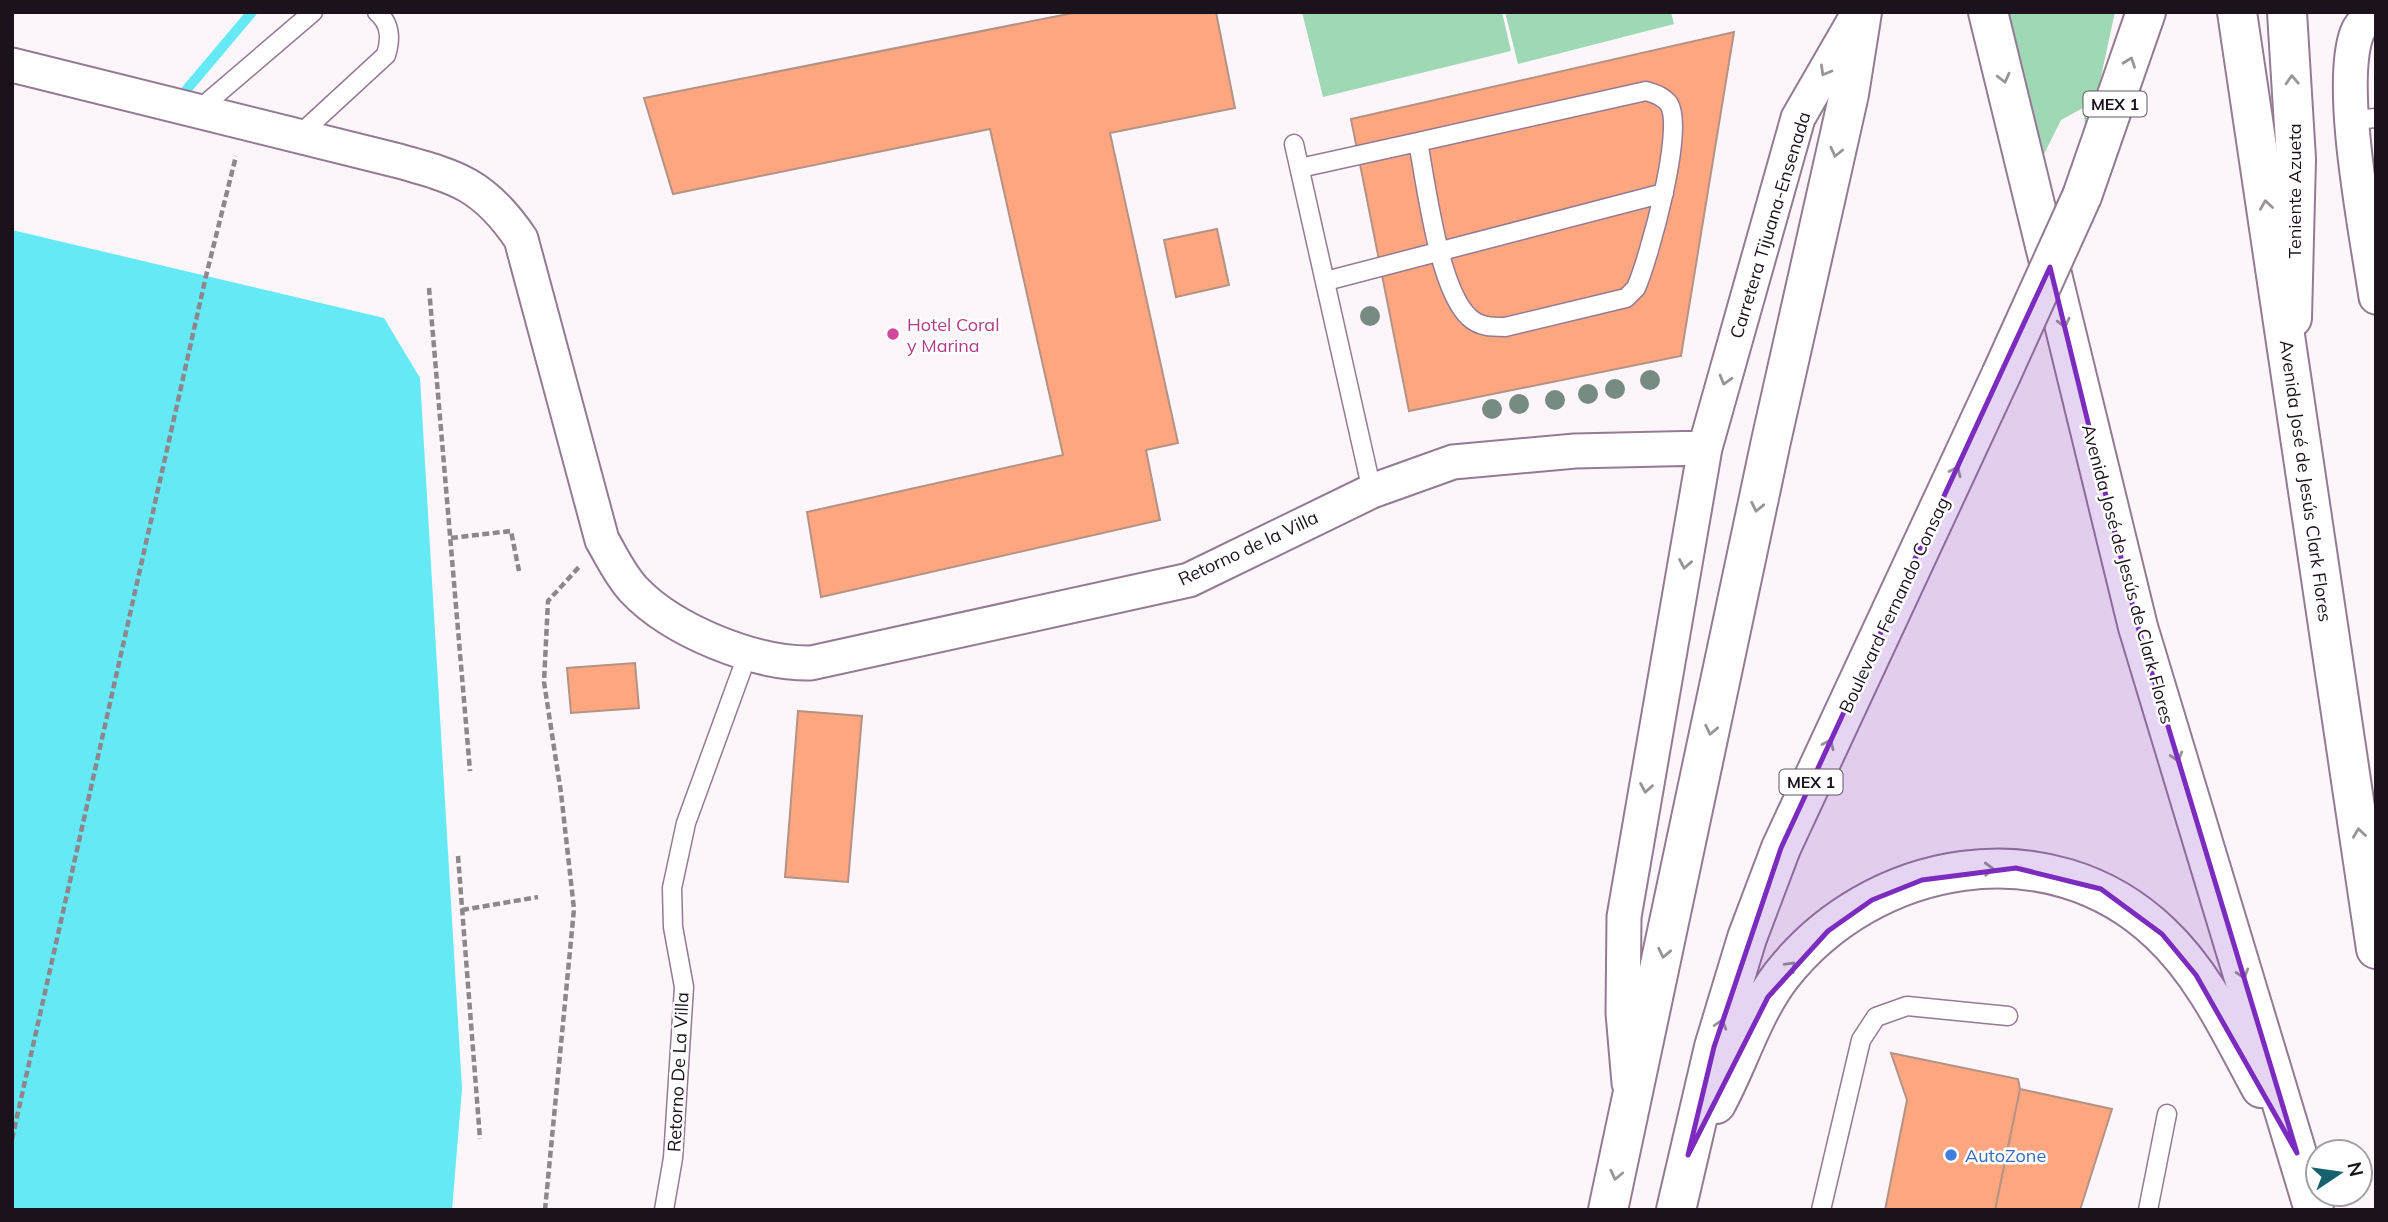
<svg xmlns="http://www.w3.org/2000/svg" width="2388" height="1222" viewBox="0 0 2388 1222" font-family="Mulish,sans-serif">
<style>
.green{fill:#9fd8b4}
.water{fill:#65e9f4}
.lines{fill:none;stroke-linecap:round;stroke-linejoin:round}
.stream{stroke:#65e9f4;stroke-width:10}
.building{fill:#fda680;stroke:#b49284;stroke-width:2}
.service-casing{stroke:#947b93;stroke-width:21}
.minor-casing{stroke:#947b93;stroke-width:37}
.tertiary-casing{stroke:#947b93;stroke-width:42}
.trunk-casing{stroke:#947b93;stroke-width:42}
.path{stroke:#8e868d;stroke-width:4.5;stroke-dasharray:7 3.5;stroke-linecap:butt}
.service{stroke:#fff;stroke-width:18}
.minor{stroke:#fff;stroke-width:33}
.tertiary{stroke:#fff;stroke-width:38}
.trunk{stroke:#fff;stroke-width:38}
.trunk-bridge-casing{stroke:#947b93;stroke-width:42;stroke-linecap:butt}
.trunk-bridge{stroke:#fff;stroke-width:38}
.tree{fill:#788b83}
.oneway{stroke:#989498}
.marked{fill:#7b2cbf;fill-opacity:0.2;stroke:#7b2cbf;stroke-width:5;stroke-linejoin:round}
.hotel-dot{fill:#d1479c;stroke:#fff;stroke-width:2.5}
.shop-dot{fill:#3f7fe0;stroke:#fff;stroke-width:2.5}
.labels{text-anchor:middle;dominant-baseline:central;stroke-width:5;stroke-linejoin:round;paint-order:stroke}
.shield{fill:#fff;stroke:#5f595f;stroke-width:2}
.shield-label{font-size:16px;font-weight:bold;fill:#1b121b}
.street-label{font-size:18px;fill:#1b121b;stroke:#fff}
.hotel-label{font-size:18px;fill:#b23c85;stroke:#fff;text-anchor:start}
.shop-label{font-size:18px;fill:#366cbe;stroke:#fff;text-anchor:start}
</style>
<rect width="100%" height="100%" fill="#fcf6fb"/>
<path class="green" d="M 1302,12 L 1502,12 L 1511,51 L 1323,97 Z
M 1505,12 L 1671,12 L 1674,24 L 1518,64 Z
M 2008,12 L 2115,12 L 2087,141 L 2083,108 L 2061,120 L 2040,162 Z"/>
<path class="water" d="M 12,230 L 384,318 L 420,378 L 462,1089 L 452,1210 L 12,1210 Z"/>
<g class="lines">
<path class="stream" d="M 177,101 L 252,12"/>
</g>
<path class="building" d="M 1078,12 L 1216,12 L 1235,108 L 1110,133 L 1178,443 L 1146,450 L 1160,520 L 821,597 L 807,512 L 1063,455 L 990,129 L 673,194 L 644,98 Z
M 1734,32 L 1681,356 L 1409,411 L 1351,119 Z
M 1217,229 L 1229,285 L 1176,297 L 1164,240 Z
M 635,663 L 639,708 L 571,713 L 567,668 Z
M 798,711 L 862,716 L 848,882 L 785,877 Z
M 1891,1053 L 2018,1079 L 2020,1089 L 1995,1210 L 1885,1210 L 1907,1100 Z
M 2020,1089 L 2112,1109 L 2080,1210 L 1995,1210 Z"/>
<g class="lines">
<defs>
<path id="service" d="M 1646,91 C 1655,94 1663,96 1669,104 C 1685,129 1649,258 1636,288 L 1626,298 L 1505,327 C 1492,327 1479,327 1469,317 C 1439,290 1426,184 1418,142 Z
M 196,112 L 313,12
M 2352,120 L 2376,118
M 297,137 L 386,55 C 391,39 391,24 377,12
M 1294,144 L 1372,491
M 1300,168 L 1418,142
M 1326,281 L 1664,193
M 664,1210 L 673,1158 L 684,987 L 673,927 L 672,888 L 686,823 L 748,653
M 1821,1210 L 1861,1040 L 1876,1017 L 1907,1006 L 2008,1016
M 2148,1210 L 2167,1114"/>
<path id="minor" d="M 2375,12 C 2368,18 2360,25 2357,33 C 2337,87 2367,235 2376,297
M 12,65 L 395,160 C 457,177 484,184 521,239 L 602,540 C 612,557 620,575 634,590 C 673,631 755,664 811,663 L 1189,580 L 1372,491 L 1453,462 L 1575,451 L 1705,448
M 1629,1083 L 1623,1013 L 1624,917 L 1705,448 L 1798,118 L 1858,14"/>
<path id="tertiary" d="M 2287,12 L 2296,159 L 2292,318"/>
<path id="trunk" d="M 1988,12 L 2138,627 L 2314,1210
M 2237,12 L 2376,949
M 2082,196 L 2146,12
M 1716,1104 C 1739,1062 1752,1014 1781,976 C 1872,859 2049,827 2160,933 C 2205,975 2232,1035 2261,1088
M 1608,1210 L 1771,441 L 1849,94 L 1862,12
M 1676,1210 L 1714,1047 L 1747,938 L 1781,848 L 2001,375"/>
</defs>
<use href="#service" class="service-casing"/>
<use href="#minor" class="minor-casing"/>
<use href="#tertiary" class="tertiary-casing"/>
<use href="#trunk" class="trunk-casing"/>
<path class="path" d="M 429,288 L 470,771
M 451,538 L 511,531 L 519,571
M 458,856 L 480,1139
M 462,910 L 538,897
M 12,1139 L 206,276 L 236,156
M 545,1210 L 574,909 L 561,793 L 544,682 L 548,601 L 579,567"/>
<use href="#service" class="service"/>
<use href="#minor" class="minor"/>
<use href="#tertiary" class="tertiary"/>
<use href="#trunk" class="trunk"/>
<defs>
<path id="trunk-bridge" d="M 2001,375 L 2082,196"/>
</defs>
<use href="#trunk-bridge" class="trunk-bridge-casing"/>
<use href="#trunk-bridge" class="trunk-bridge"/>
</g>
<g class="tree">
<circle cx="1370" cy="316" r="10"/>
<circle cx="1650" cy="380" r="10"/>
<circle cx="1615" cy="389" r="10"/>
<circle cx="1588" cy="394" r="10"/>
<circle cx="1555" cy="400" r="10"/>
<circle cx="1519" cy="404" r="10"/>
<circle cx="1492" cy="409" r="10"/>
</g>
<defs><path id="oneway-chevron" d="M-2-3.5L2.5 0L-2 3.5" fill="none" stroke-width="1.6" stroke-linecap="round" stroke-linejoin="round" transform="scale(1.75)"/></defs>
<g class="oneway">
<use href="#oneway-chevron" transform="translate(2130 62) rotate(-70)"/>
<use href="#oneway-chevron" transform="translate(1825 71) rotate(120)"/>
<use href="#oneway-chevron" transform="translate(2004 78) rotate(76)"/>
<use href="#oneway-chevron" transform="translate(2292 80) rotate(-93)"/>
<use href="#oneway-chevron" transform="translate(1836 152) rotate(103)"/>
<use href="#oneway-chevron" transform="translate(2266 205) rotate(-98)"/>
<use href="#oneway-chevron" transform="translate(2064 323) rotate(76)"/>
<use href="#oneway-chevron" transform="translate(1725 380) rotate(106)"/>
<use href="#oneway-chevron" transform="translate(1956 471) rotate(-65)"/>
<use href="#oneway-chevron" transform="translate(1757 507) rotate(102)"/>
<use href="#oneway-chevron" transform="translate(1685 564) rotate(100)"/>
<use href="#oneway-chevron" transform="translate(1711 730) rotate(102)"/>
<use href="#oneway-chevron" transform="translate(1829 744) rotate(-65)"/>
<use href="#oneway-chevron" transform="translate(2177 757) rotate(73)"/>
<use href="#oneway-chevron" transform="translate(1646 788) rotate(100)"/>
<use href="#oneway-chevron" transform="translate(2359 833) rotate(-98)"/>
<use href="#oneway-chevron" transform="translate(1989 869) rotate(-2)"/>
<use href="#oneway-chevron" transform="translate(1664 953) rotate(102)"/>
<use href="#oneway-chevron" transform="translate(1791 966) rotate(-47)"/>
<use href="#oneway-chevron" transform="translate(2243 974) rotate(73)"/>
<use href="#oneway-chevron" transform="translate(1721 1024) rotate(-73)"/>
<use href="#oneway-chevron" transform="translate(1616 1175) rotate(103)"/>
</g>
<path class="marked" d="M 2050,267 L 2138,627 L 2297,1153 L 2196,975 L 2162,934 L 2101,889 L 2016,868 L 1922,880 L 1872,900 L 1828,931 L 1768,997 L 1688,1155 L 1714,1047 L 1781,848 Z"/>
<circle class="hotel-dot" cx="893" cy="334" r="7"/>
<circle class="shop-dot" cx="1951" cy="1155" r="7"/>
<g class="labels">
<g class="shield">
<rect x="2083.5" y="91.5" width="63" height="25" rx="5"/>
<rect x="1779.5" y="769.5" width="63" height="25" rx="5"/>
</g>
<g class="shield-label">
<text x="2115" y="104">MEX 1</text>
<text x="1811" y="782">MEX 1</text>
</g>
<g class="street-label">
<text transform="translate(2294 191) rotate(-90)">Teniente Azueta</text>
<text transform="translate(1770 225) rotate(-73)">Carretera Tijuana-Ensenada</text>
<text transform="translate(2306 481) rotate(82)">Avenida José de Jesús Clark Flores</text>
<text transform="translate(1248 548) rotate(-25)">Retorno de la Villa</text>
<text transform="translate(2128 574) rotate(75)">Avenida José de Jesús de Clark Flores</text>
<text transform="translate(1894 605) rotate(-65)">Boulevard Fernando Consag</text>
<text transform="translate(678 1072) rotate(-87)">Retorno De La Villa</text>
</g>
<g class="hotel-label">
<text x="907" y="324">Hotel Coral<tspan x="907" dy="21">y Marina</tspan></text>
</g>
<g class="shop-label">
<text x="1965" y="1155">AutoZone</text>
</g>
</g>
<rect width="2388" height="1222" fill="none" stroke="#1b121b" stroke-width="28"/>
<g transform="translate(2339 1173) rotate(77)"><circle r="33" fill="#ffffff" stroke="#a4a0a4" stroke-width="2"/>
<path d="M0-5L12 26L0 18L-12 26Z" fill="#15616d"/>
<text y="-10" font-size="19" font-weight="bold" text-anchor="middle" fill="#1b121b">N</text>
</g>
</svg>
